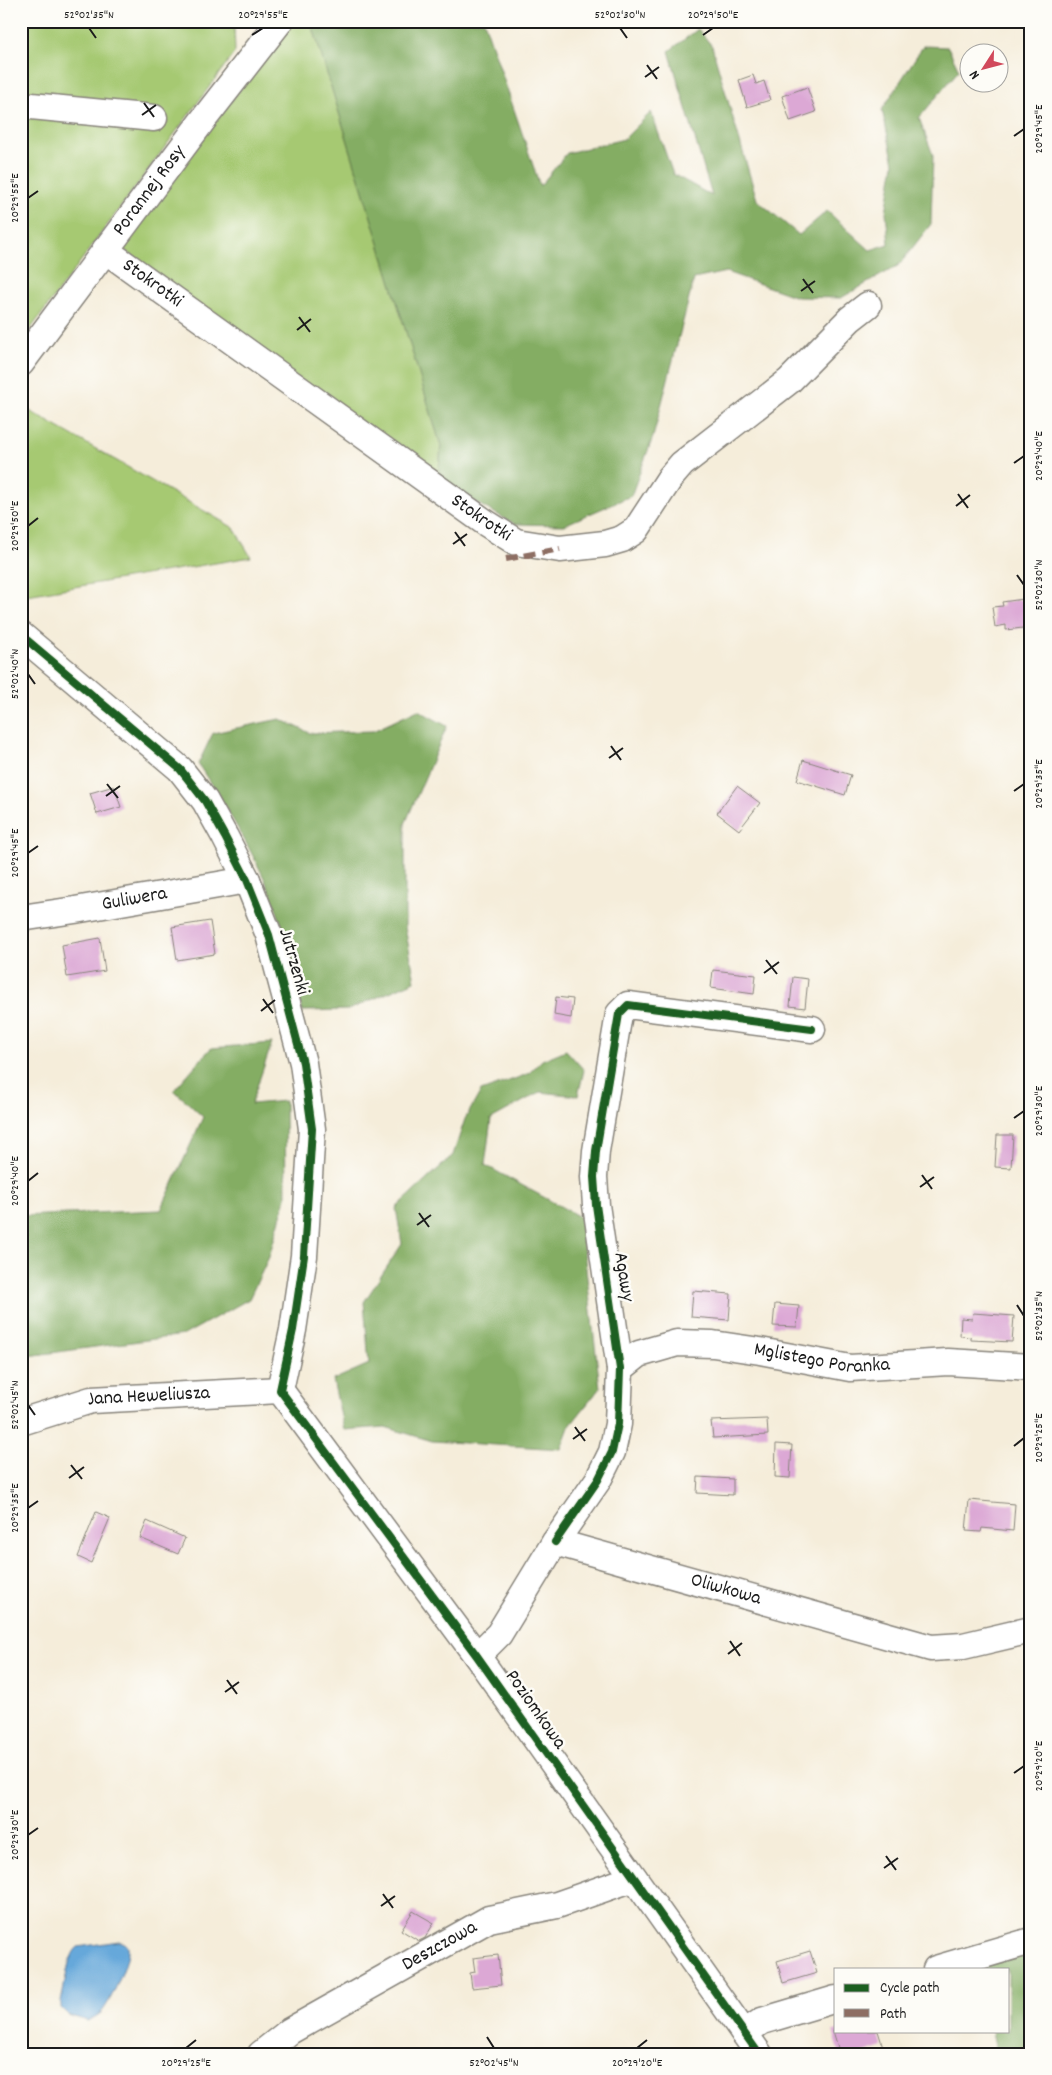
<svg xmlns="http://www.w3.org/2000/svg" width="1052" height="2075" viewBox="0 0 1052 2075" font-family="Dekko,sans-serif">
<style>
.green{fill:#a6c972;stroke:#617247}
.forest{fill:#84ad64;stroke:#506440}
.water{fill:#66a8da;stroke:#41627b}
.building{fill:#dca8d5}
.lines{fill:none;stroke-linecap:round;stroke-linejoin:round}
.minor-casing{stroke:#88847b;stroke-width:29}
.minor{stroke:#fff;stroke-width:26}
.quiet{stroke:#8d6e63;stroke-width:6;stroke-dasharray:12 6;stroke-linecap:butt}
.cycleway-casing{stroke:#fdfcf7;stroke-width:11}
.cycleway{stroke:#1b5e20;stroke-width:8}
.ticks{fill:none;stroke:#1c1c1c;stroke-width:2}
.labels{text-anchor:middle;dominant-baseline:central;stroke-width:5;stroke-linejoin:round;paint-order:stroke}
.street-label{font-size:20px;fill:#1c1c1c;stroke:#fdfcf7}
.neatline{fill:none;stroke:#1c1c1c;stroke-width:2}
.ticks-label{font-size:12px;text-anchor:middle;fill:#1c1c1c}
</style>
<rect width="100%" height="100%" fill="#fdfcf7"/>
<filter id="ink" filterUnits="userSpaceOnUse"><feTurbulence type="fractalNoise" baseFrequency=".02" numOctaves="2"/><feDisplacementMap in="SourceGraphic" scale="10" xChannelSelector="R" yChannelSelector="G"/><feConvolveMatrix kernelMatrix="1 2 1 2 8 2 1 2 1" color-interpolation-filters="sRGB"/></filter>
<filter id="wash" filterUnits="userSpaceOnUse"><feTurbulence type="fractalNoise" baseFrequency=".0096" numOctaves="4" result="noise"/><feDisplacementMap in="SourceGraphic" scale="20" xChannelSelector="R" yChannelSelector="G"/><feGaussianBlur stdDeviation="1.12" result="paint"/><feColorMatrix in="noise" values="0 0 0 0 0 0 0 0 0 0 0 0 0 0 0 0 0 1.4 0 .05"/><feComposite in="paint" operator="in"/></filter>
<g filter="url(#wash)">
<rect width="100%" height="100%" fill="#f5edda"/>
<path class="green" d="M 21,21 L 234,21 L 235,52 L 21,342 Z
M 293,21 L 311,21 L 441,446 L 438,482 L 119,246 Z
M 21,406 L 234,528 L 251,557 L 27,595 L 21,600 Z"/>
<path class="forest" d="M 311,21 L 484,21 L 540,186 L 567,153 L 624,139 L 651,112 L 673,174 L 712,196 L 669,51 L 698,29 L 712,46 L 757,200 L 799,235 L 827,211 L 870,250 L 889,244 L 886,212 L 894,163 L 882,110 L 923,46 L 948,47 L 959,70 L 919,118 L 933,155 L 931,224 L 899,265 L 841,298 L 797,297 L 726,272 L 694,279 L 653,437 L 631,496 L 564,525 L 515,524 L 438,482 L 441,446 Z
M 418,710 L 447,726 L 405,824 L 405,927 L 415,981 L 348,1010 L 302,1011 C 292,966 283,919 264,878 C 245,838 222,801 198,764 L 213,733 L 280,719 L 310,733 L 373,731 Z
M 272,1043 L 251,1104 L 285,1101 L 286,1198 L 269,1257 L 249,1299 L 184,1335 L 21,1357 L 21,1216 L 161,1210 L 203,1117 L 174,1090 L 211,1048 Z
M 566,1050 L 584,1070 L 578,1096 L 540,1092 L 491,1119 L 485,1165 L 580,1217 L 600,1388 L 569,1427 L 561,1449 L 432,1441 L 385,1427 L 344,1430 L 333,1380 L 369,1364 L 364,1302 L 402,1244 L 396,1208 L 453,1155 L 465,1119 L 481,1091 L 528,1074 L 542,1060 Z
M 1031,1947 L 1031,2054 L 1001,2054 L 995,2046 L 992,2031 L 1008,2031 L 1008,1969 L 976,1969 Z"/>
<path class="water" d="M 119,1941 C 122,1942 127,1943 128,1947 C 130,1961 110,2003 101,2013 C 97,2016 92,2019 87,2021 L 68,2015 L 61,2008 L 61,2001 C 65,1987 67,1956 78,1947 Z"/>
<g id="blocks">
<path class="building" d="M 753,75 L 756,84 L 764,81 L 770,100 L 747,107 L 739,80 Z
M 807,87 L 816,112 L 790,121 L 782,96 Z
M 1031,598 L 1031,627 L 1006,630 L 1006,625 L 995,627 L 992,607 L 1003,606 L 1002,602 Z
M 803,760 L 851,775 L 845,795 L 797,780 Z
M 114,786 L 121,807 L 97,814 L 90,793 Z
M 737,786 L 760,803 L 739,830 L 717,813 Z
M 210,921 L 215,954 L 177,960 L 172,927 Z
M 100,938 L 105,971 L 67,977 L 62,945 Z
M 713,970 L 756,975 L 754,994 L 711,988 Z
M 793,977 L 808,979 L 805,1008 L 790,1006 Z
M 556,997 L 573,999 L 571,1018 L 554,1015 Z
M 997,1135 L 1013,1135 L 1011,1168 L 995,1167 Z
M 693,1291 L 731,1294 L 729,1320 L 691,1317 Z
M 775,1304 L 799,1306 L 797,1327 L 773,1326 Z
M 973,1313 L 1014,1316 L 1012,1342 L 971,1340 L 971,1337 L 960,1336 L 961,1318 L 972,1319 Z
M 767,1419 L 768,1435 L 713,1438 L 711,1421 Z
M 776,1444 L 792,1445 L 790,1478 L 775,1477 Z
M 698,1477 L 733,1479 L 733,1495 L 697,1493 Z
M 969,1500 L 1015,1504 L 1013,1531 L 982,1528 L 981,1532 L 966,1531 Z
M 96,1512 L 110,1518 L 91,1563 L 78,1557 Z
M 147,1521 L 185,1538 L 178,1554 L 140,1538 Z
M 413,1911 L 434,1923 L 425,1938 L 419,1941 L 401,1930 Z
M 810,1951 L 817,1973 L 783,1983 L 777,1961 Z
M 498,1955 L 501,1985 L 472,1988 L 470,1973 L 475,1972 L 473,1958 Z
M 833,2031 L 878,2031 L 883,2047 L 862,2054 L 840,2054 Z"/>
</g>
</g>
<g filter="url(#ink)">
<use href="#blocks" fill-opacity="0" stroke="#88847b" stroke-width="1"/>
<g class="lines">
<defs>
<g id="minor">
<path d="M 21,105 L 154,118"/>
<path id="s1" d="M 105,250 L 486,523 L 516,542 L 560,549 L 605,544 L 622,539 L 636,530 L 670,478 L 682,464 L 789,381 L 850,319 L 868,305"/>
<path id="s2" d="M 21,363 L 203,120 L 280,21"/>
<path d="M 21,635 L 180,769 L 205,801 L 225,837 L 247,880 L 269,935 L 303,1063 L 312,1129 L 304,1256 L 293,1330 L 280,1390"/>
<path id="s3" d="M 21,918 L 75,910 L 247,880"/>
<path id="s4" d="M 620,1369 L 639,1354 L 677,1343 L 713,1344 L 760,1351 L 850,1368 L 948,1362 L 1031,1367"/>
<path d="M 280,1390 L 477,1656 L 759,2054"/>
<path id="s5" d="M 21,1422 L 91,1400 L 280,1390"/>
<path d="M 555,1542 L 598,1480 L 612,1452 L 618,1424 L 620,1369 L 596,1205 L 594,1177 L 596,1151 L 619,1014 L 628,1005 L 812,1029"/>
<path id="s6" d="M 477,1656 L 499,1634 L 555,1542 L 931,1648 L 963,1646 L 1031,1630"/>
<path d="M 936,1969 L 1031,1941"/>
<path d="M 744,2033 L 762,2021 L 836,1999"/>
<path id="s7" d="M 261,2054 L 290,2031 L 489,1919 L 557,1905 L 634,1878"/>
</g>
</defs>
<use href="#minor" class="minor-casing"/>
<use href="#minor" class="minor"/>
<path class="quiet" d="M 506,559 L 560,549"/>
<defs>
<path id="cycleway" d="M 21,635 L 180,769 L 205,801 L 225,837 L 247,880 L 269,935 L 303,1063 L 312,1129 L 304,1256 L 293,1330 L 280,1390 L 477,1656 L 759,2054
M 555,1542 L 598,1480 L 612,1452 L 618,1424 L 620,1369 L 596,1205 L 594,1177 L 596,1151 L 619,1014 L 628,1005 L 812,1029"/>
</defs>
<use href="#cycleway" class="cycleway-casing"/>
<use href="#cycleway" class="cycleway"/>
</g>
</g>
<path class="ticks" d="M 89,28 L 96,38M 620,28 L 627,38M 252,35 L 263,28M 703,35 L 713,28M 647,65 L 657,79M 645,77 L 659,67M 144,103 L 154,117M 142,115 L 156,105M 1014,136 L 1024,129M 28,198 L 38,191M 803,279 L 813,293M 801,291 L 815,281M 299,317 L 310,332M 297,330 L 311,319M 1014,463 L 1024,456M 958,494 L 968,508M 956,506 L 970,495M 28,526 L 38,518M 455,532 L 465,546M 453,544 L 467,534M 1017,575 L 1024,585M 28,674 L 35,684M 611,746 L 621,760M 609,758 L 623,748M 107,784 L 118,798M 1014,791 L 1024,784M 106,796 L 120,786M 28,853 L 38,846M 766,960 L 777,974M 764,973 L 779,962M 263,999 L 273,1013M 261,1011 L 275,1000M 1014,1118 L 1024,1111M 922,1175 L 932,1189M 28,1181 L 38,1173M 920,1187 L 934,1177M 419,1213 L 429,1227M 417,1225 L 431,1215M 1017,1305 L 1024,1316M 28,1405 L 35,1415M 575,1427 L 585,1441M 573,1439 L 587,1429M 1014,1446 L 1024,1438M 71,1465 L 82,1479M 69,1478 L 84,1467M 28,1508 L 38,1501M 730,1641 L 740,1656M 728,1654 L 742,1643M 227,1680 L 237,1694M 225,1692 L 239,1682M 1014,1773 L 1024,1766M 28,1835 L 38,1828M 886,1856 L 896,1870M 884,1868 L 898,1858M 383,1894 L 393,1908M 381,1906 L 395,1896M 487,2037 L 494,2048M 186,2048 L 196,2040M 637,2048 L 647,2040"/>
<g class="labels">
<g class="street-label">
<text stroke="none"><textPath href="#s2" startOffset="215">Porannej Rosy</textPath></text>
<text stroke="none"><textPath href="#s1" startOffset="58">Stokrotki</textPath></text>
<text stroke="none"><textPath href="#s1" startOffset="462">Stokrotki</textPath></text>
<text stroke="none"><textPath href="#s3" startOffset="115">Guliwera</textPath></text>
<text transform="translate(293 962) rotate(74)">Jutrzenki</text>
<text transform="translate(623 1277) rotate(81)">Agawy</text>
<text stroke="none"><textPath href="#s4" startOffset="210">Mglistego Poranka</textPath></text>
<text stroke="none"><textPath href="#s5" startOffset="131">Jana Heweliusza</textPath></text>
<text stroke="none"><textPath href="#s6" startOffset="316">Oliwkowa</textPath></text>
<text transform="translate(535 1710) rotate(55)">Poziomkowa</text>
<text stroke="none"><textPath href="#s7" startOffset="209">Deszczowa</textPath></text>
</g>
</g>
<rect width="1052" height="2075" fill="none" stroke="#fdfcf7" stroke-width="55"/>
<rect x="834" y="1968" width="175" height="65" fill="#fdfcf7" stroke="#a3a29f"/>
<rect x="844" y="1984" width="25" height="8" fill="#1b5e20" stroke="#a3a29f"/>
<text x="880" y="1992" font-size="15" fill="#1c1c1c">Cycle path</text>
<rect x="844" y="2009" width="25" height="8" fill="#8d6e63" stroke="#a3a29f"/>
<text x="880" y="2018" font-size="15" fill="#1c1c1c">Path</text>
<g transform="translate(984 68) rotate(234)"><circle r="24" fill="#fdfcf7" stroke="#a3a29f"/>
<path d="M0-4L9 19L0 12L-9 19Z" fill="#d1495b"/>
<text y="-8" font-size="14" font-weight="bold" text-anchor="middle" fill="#1c1c1c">N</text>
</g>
<rect x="28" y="28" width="996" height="2020" class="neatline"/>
<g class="ticks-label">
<text x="89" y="18">52°02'35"N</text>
<text x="263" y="18">20°29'55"E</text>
<text x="620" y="18">52°02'30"N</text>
<text x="713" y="18">20°29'50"E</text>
<text transform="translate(1038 129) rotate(-90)" y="4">20°29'45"E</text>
<text transform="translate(14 198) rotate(-90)" y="4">20°29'55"E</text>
<text transform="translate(1038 456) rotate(-90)" y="4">20°29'40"E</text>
<text transform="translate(14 526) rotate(-90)" y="4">20°29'50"E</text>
<text transform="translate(1038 585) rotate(-90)" y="4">52°02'30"N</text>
<text transform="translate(14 674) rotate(-90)" y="4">52°02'40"N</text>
<text transform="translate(1038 784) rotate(-90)" y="4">20°29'35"E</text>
<text transform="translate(14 853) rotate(-90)" y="4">20°29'45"E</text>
<text transform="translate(1038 1111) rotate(-90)" y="4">20°29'30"E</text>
<text transform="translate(14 1181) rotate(-90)" y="4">20°29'40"E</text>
<text transform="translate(1038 1316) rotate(-90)" y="4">52°02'35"N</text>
<text transform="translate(14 1405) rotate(-90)" y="4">52°02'45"N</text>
<text transform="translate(1038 1438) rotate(-90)" y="4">20°29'25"E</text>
<text transform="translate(14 1508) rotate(-90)" y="4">20°29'35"E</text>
<text transform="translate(1038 1766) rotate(-90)" y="4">20°29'20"E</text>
<text transform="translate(14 1835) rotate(-90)" y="4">20°29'30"E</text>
<text x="186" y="2066">20°29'25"E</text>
<text x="494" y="2066">52°02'45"N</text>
<text x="637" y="2066">20°29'20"E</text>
</g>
</svg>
